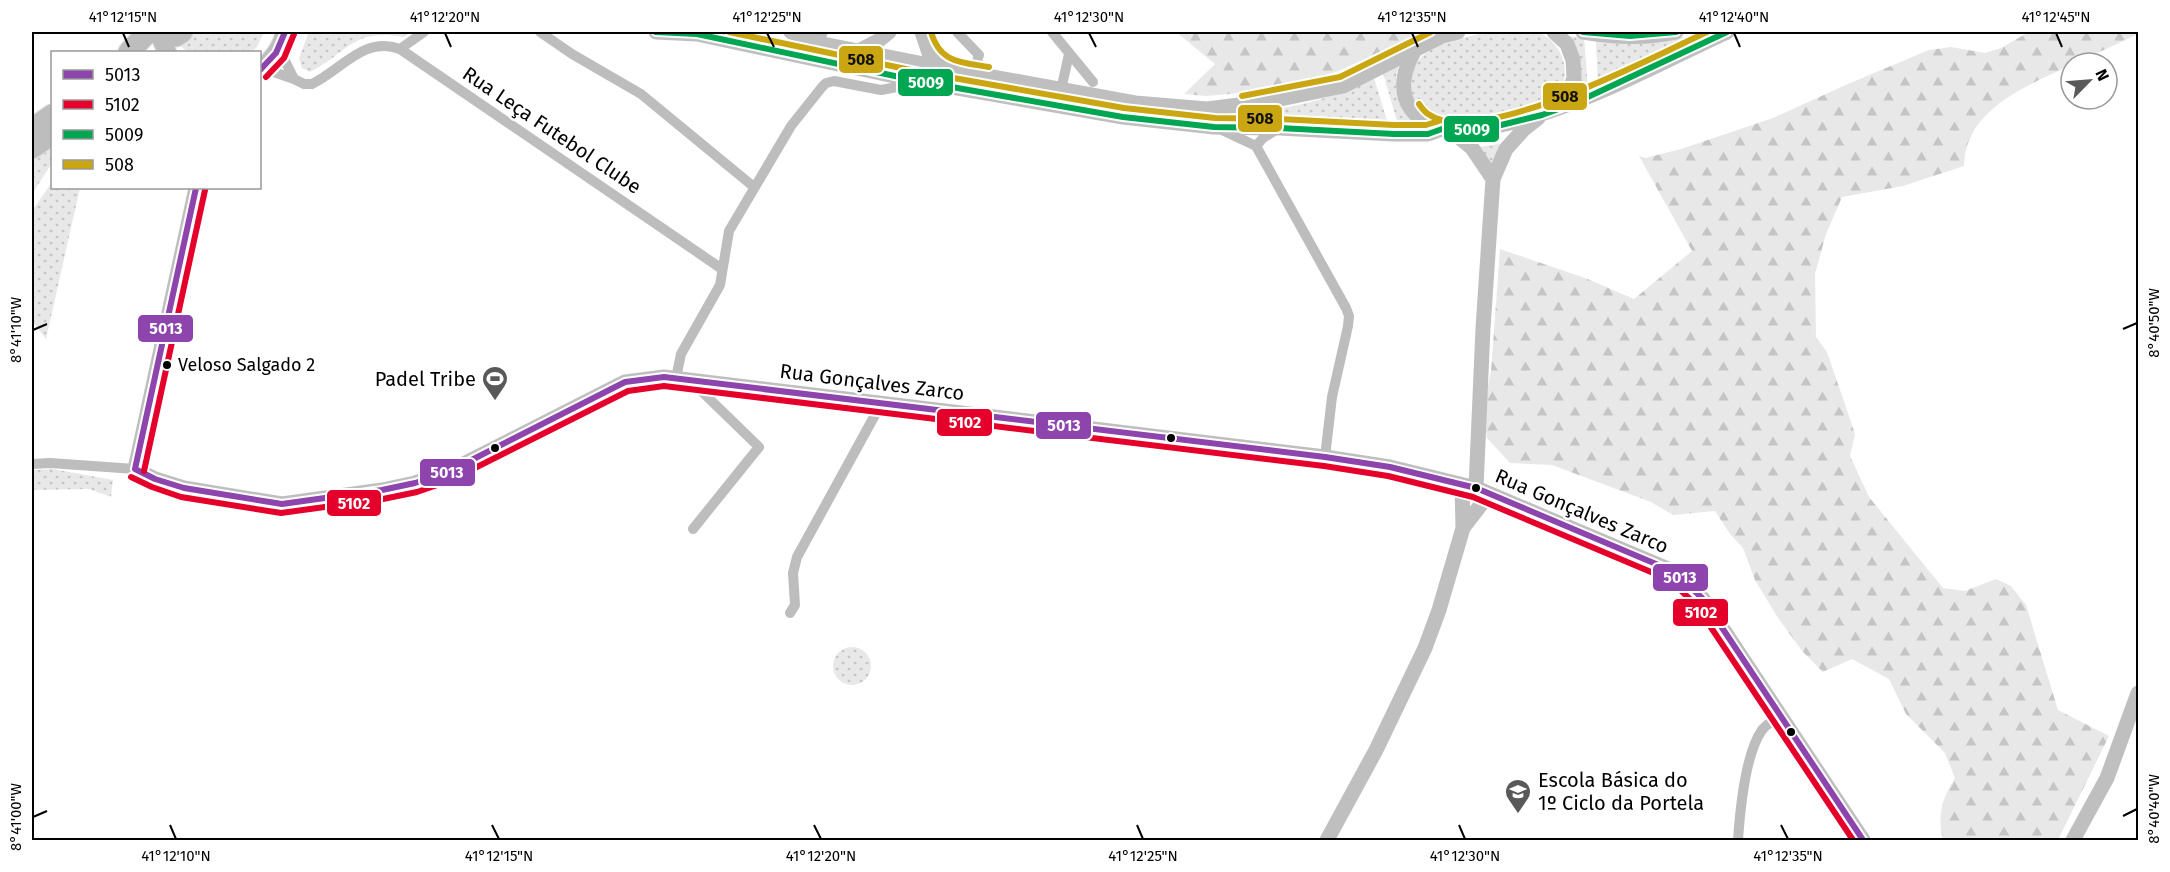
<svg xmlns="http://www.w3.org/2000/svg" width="2170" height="872" viewBox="0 0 2170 872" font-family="'Fira Sans',sans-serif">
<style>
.grass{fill:url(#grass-dots)}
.forest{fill:url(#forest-firs)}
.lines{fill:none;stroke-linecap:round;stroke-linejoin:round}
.primary-casing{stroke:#dbdbdb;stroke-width:20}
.highway-casing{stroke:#dbdbdb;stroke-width:23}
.street{stroke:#bdbdbd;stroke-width:10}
.secondary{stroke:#bfbfbf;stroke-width:15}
.primary{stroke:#bdbdbd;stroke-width:18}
.highway{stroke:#bdbdbd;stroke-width:21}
.bus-1-casing{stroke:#fff;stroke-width:10}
.bus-2-casing{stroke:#fff;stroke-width:10}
.bus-3-casing{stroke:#fff;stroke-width:10}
.bus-4-casing{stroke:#fff;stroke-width:10}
.bus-1{stroke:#8e44ad;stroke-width:6}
.bus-2{stroke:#e4002b;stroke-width:6}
.bus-3{stroke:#00a651;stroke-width:6}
.bus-4{stroke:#caa712;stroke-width:6}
.ticks{fill:none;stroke:#000;stroke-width:2}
.bus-dot{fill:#000;stroke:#fff;stroke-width:2}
.labels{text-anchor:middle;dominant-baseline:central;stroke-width:5;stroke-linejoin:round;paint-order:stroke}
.bus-label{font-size:18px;fill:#000;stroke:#fff;text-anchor:start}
.street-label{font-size:20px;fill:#000;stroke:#fff}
.poi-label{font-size:20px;fill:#000;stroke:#fff;text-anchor:end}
.line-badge{stroke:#fff;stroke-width:2}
.badge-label{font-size:16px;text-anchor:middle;font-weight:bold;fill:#fff}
.pale-badge-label{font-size:16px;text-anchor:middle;font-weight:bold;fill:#111}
.neatline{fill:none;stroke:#000;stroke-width:2}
.ticks-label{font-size:15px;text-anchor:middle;fill:#000}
</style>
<defs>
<pattern id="grass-dots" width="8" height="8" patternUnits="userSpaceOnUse" patternTransform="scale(1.5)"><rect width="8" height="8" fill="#e8e8e8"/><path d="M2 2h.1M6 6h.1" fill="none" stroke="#c5c5c5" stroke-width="1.8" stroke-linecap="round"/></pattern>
<pattern id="forest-firs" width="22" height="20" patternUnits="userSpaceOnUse" patternTransform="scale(1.5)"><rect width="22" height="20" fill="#e8e8e8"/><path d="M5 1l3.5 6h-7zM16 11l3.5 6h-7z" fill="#c5c5c5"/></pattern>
</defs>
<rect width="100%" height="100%" fill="#fff"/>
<path class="grass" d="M 195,32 L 264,32 L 257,47 L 252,52 L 187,52 L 179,44 Z
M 309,32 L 412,32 L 403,37 C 353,28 349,52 310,72 L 302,68 L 299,58 Z
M 1489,32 C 1501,32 1528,28 1539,33 C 1567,44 1576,86 1548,103 C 1532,113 1458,126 1440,122 C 1429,119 1415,105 1411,95 C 1408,88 1409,80 1411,73 C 1422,43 1462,38 1489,32 Z
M 1700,32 L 1711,32 L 1598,85 L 1596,41 C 1632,46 1665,44 1700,32 Z
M 1567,36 L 1584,38 L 1588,89 L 1572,98 C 1579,70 1586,60 1567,36 Z
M 1399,65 C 1391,91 1399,110 1418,128 L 1399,128 L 1383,73 Z
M 1374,78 L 1389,127 L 1178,118 L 1178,115 C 1247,117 1312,109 1374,78 Z
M 1506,143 L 1493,169 L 1478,147 Z
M 52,144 L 52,163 L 32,194 L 32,159 Z
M 52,182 L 52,188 L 80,188 L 46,339 L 32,321 L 32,211 Z
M 53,469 L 113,480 L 111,497 L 89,489 L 32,490 L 32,470 Z
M833 666a19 19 0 1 1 38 0a19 19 0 1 1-38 0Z"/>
<path class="forest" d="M 1176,32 L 1422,32 L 1339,71 L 1276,90 L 1206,96 L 1184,94 L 1215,64 Z
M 2029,32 L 2138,32 L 2138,34 L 2076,63 L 2071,63 L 2071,65 C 2027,86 1965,109 1964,166 L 1903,186 L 1842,197 L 1826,234 L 1815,274 L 1816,337 L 1827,352 L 1850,419 L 1855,434 L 1850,456 L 1869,497 L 1943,588 L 1965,591 L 1996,579 L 2011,586 L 2026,605 L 2058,710 L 2109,736 L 2058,840 L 1943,840 C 1937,817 1942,798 1955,778 L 1945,753 L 1906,714 L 1889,679 L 1852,659 L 1823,672 L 1803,652 L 1778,618 L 1755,580 L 1743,548 L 1730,534 L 1715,511 L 1673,515 L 1651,502 L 1552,465 L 1510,463 L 1487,438 L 1483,413 L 1491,371 L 1500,249 L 1585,278 L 1634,299 L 1692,251 L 1639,156 L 1645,158 L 1681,149 L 1773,118 L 1848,84 L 1929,50 L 1951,47 L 1985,53 L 2001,48 Z"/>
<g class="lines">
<defs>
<path id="primary" d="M 158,32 L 167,52
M 260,70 C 272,60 282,47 285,32"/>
<path id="highway" d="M 176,36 L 182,32
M 129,52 L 148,32
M 32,129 L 52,115
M 32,148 L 52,134"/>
</defs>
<use href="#primary" class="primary-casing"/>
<use href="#highway" class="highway-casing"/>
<path class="street" d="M 540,32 L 572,54 L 641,94 L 754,187
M 957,32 L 979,55 L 973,73
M 1052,32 L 1093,82
M 818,43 L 823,32
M 400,49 L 424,32
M 262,68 L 294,79 L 279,49
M 294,79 L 304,84 L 312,84 C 343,69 363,36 400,49 L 722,269
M 1061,90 L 1069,54
M 1222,130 L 1256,146 L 1346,308 L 1349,316 L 1348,326 L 1332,397 L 1325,457
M 1256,146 L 1263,138 L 1279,128
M 676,378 L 681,354 L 720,285 L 729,231 L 791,126 L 822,87 L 826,83 L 834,81 L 881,90 L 918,83
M 690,380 L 759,447 L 693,529
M 32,464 L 50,463 L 135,469
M 790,613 L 795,605 L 793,573 L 797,557 L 881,404
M 1738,840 C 1740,811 1745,754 1762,730 C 1767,724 1774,720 1780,715"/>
<path class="secondary" d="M 656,32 L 697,34 L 923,82 L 1123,117 L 1214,127 L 1279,128 L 1394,134 L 1428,134 L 1442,129
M 791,32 L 818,43 L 944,68 L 1135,103 L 1207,109 L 1271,101 L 1343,86 L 1442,36 L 1458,32
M 922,32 L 929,53 L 944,68
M 1554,32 L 1567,44 L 1573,60 L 1574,78 L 1568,95 L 1555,109
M 1583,32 C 1615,37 1645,39 1676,32
M 1415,50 C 1404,68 1398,91 1411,109 C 1460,177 1669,57 1727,32
M 857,52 L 878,41 L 889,32
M 1450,130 L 1472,148 L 1493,179
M 196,188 L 135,469 L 155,479 L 184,488 L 282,504 L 382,490 L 415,483 L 446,473 L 625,382 L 664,377 L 1325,457 L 1390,467 L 1476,488 L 1675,572 L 1703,599 L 1863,840
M 1476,488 L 1483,328 L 1493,179 L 1506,149 L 1524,129 L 1538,118
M 1463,528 L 1489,494
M 1327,840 L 1376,750 L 1425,648 L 1439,610 L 1463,528 L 1462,485
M 2073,840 L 2107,778 L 2138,693"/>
<use href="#primary" class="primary"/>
<use href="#highway" class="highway"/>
<defs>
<path id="bus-1" d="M 260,70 L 276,53 L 285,32
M 135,469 L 155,479 L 184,488 L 282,504 L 382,490 L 415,483 L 446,473 L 625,382 L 664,377 L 1325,457 L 1390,467 L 1476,488 L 1675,572 L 1703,599 L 1863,840
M 135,469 L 196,188"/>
<path id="bus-2" d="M 266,77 L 284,58 L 294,34
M 144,471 L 205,190
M 131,477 L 152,487 L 181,497 L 281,513 L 383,499 L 417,492 L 449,481 L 628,391 L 664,386 L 1324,466 L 1388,476 L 1473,497 L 1670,580 L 1696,605 L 1853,840"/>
<path id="bus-3" d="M 656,32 L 697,34 L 923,82 L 1123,117 L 1214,127 L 1279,128 L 1394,134 L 1428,134 L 1442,129 L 1485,129 L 1542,115 L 1575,103 L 1727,32
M 1583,32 L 1630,36 L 1676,32"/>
<path id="bus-4" d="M 729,32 L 925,73 L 1124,108 L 1215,118 L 1279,119 L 1394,125 L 1426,125 L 1439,121
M 931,32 C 940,63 960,62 989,67
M 1242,96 L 1340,77 L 1431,32
M 1419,104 C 1421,107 1425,112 1428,114 C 1479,150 1655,56 1707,32"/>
</defs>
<use href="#bus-1" class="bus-1-casing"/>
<use href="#bus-2" class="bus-2-casing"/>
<use href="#bus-3" class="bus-3-casing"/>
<use href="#bus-4" class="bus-4-casing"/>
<use href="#bus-1" class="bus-1"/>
<use href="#bus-2" class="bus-2"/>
<use href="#bus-3" class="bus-3"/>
<use href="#bus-4" class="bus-4"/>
</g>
<path class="ticks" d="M 123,33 L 129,47M 445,33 L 451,47M 767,33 L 774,47M 1089,33 L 1096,47M 1412,33 L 1418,47M 1734,33 L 1740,47M 2056,33 L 2062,47M 2123,329 L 2137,323M 33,330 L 47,324M 2123,816 L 2137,809M 33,817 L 47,811M 170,825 L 176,839M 492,825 L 499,839M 814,825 L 821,839M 1137,825 L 1143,839M 1459,825 L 1465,839M 1781,825 L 1788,839"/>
<defs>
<symbol id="stadium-pin" viewBox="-11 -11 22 30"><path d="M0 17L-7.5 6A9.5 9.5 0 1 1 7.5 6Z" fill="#595959" stroke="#fff"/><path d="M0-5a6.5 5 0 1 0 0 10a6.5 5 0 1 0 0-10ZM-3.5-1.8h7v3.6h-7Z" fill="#fff"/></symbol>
<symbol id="school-pin" viewBox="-11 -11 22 30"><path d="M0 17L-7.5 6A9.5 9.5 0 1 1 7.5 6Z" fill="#595959" stroke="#fff"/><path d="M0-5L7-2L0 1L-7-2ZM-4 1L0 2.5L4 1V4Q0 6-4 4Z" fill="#fff"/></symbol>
</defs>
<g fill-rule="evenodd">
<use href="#stadium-pin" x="480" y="364" width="30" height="40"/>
<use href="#school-pin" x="1503" y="777" width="30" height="40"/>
</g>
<g class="bus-dot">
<circle cx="167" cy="365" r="5"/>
<circle cx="1171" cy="438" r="5"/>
<circle cx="495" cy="448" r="5"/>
<circle cx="1476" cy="488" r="5"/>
<circle cx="1791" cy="732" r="5"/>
</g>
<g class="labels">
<g class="bus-label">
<text x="178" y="365">Veloso Salgado 2</text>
</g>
<g class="street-label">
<text transform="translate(552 130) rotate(34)">Rua Leça Futebol Clube</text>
<text transform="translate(872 382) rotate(7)">Rua Gonçalves Zarco</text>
<text transform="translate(1582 511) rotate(23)">Rua Gonçalves Zarco</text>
</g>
<g class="poi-label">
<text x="476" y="379">Padel Tribe</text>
<text x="1538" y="780" text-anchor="start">Escola Básica do<tspan x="1538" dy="23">1º Ciclo da Portela</tspan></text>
</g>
</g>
<g class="line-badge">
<rect x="838" y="45" width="46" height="29" rx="6" fill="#caa712"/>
<rect x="897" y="68" width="57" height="29" rx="6" fill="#00a651"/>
<rect x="1542" y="82" width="46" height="29" rx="6" fill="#caa712"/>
<rect x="1237" y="104" width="46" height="29" rx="6" fill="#caa712"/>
<rect x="1443" y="115" width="57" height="28" rx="6" fill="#00a651"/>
<rect x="137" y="314" width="57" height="29" rx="6" fill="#8e44ad"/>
<rect x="936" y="408" width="57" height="29" rx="6" fill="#e4002b"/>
<rect x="1035" y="411" width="57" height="29" rx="6" fill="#8e44ad"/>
<rect x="419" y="458" width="57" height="29" rx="6" fill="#8e44ad"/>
<rect x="326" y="489" width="56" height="28" rx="6" fill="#e4002b"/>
<rect x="1652" y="563" width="57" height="29" rx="6" fill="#8e44ad"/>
<rect x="1672" y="598" width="57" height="29" rx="6" fill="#e4002b"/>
</g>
<g class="badge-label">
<text x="926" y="88">5009</text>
<text x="1472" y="135">5009</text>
<text x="166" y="334">5013</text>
<text x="965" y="428">5102</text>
<text x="1064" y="431">5013</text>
<text x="447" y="478">5013</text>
<text x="354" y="509">5102</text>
<text x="1680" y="583">5013</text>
<text x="1701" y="618">5102</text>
</g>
<g class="pale-badge-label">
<text x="861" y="65">508</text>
<text x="1565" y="102">508</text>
<text x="1260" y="124">508</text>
</g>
<rect width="2170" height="872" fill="none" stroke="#ffffff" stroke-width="66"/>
<rect x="51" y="51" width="210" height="138" fill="#ffffff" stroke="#999999" stroke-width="1.5"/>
<rect x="63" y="70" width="30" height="9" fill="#8e44ad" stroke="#999999" stroke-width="1.5"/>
<text x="105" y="81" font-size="18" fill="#000000">5013</text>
<rect x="63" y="100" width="30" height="9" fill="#e4002b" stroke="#999999" stroke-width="1.5"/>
<text x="105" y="111" font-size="18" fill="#000000">5102</text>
<rect x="63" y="130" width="30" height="9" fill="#00a651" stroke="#999999" stroke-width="1.5"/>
<text x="105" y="141" font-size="18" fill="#000000">5009</text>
<rect x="63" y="160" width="30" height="9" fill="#caa712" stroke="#999999" stroke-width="1.5"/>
<text x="105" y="171" font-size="18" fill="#000000">508</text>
<g transform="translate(2089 81) rotate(65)"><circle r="28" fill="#ffffff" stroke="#999999" stroke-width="1.5"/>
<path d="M0-4.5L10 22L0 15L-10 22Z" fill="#595959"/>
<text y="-9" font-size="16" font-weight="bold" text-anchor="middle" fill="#000000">N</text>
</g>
<rect x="33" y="33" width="2104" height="806" class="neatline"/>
<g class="ticks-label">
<text x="123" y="22">41°12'15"N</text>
<text x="445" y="22">41°12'20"N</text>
<text x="767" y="22">41°12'25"N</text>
<text x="1089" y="22">41°12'30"N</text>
<text x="1412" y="22">41°12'35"N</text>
<text x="1734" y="22">41°12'40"N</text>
<text x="2056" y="22">41°12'45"N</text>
<text transform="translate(2154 323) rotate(-90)" y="5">8°40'50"W</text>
<text transform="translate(16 330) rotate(-90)" y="5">8°41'10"W</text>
<text transform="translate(2154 809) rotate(-90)" y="5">8°40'40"W</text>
<text transform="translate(16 817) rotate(-90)" y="5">8°41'00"W</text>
<text x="176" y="861">41°12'10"N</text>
<text x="499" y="861">41°12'15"N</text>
<text x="821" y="861">41°12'20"N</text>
<text x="1143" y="861">41°12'25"N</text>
<text x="1465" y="861">41°12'30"N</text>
<text x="1788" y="861">41°12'35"N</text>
</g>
</svg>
